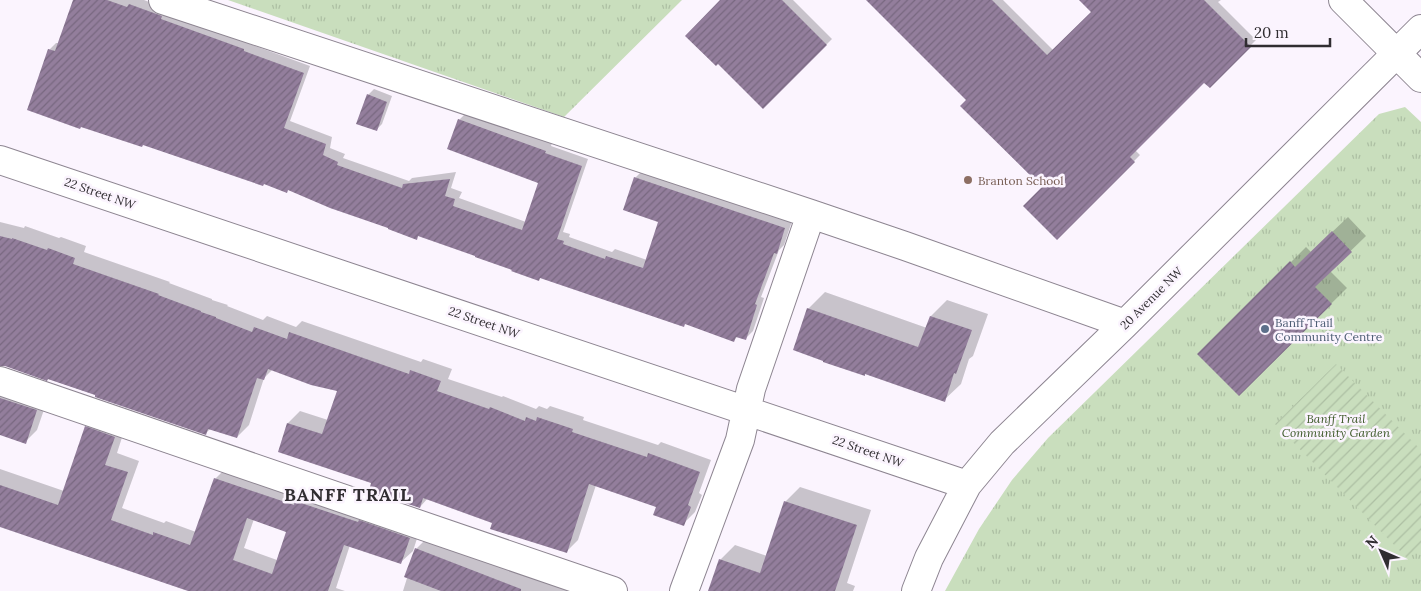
<svg xmlns="http://www.w3.org/2000/svg" width="1421" height="591" viewBox="0 0 1421 591" font-family="Lora,serif">
<style>
.grass{fill:url(#grass-tufts)}
.garden{fill:url(#garden-furrows)}
.shadow{fill:#0003;fill-rule:evenodd}
.building{fill:url(#building-hatch);fill-rule:evenodd}
.lines{fill:none;stroke-linecap:round;stroke-linejoin:round}
.minor-casing{stroke:#8d8591;stroke-width:30}
.minor{stroke:#fff;stroke-width:28}
.education-dot{fill:#8d6e63;stroke:#fbf4fe;stroke-width:2}
.service-dot{fill:#5c6f8a;stroke:#fbf4fe;stroke-width:2}
.labels{text-anchor:middle;dominant-baseline:central;stroke-width:5;stroke-linejoin:round;paint-order:stroke}
.education-label{font-size:12px;fill:#785e54;stroke:#fbf4fe;text-anchor:start}
.street-label{font-size:12px;fill:#302d31;stroke:#fbf4fe}
.service-label{font-size:12px;fill:#4e5e75;stroke:#fbf4fe;text-anchor:start}
.park-label{font-size:12px;font-style:italic;fill:#3e5a2a;stroke:#fbf4fe}
.district-label{font-size:18px;font-weight:bold;letter-spacing:1px;fill:#302d31;stroke:#fbf4fe}
</style>
<defs>
<pattern id="grass-tufts" width="24" height="20" patternUnits="userSpaceOnUse" patternTransform="scale(1.25)"><rect width="24" height="20" fill="#c9debd"/><path d="M3 7l-1-3M5 7V3M7 7l1-3M15 17l-1-3M17 17v-4M19 17l1-3" fill="none" stroke="#adbfa3"/></pattern>
<pattern id="garden-furrows" width="10" height="10" patternUnits="userSpaceOnUse" patternTransform="scale(1.25)"><rect width="10" height="10" fill="#c9debd"/><path d="M-1 1l2-2M0 10L10 0M9 11l2-2" fill="none" stroke="#adbfa3"/></pattern>
<pattern id="building-hatch" width="6" height="6" patternUnits="userSpaceOnUse" patternTransform="scale(1.25)"><rect width="6" height="6" fill="#937e9c"/><path d="M-1 1l2-2M0 6l6-6M5 7l2-2" fill="none" stroke="#786880"/></pattern>
</defs>
<rect width="100%" height="100%" fill="#fbf4fe"/>
<path class="grass" d="M 228,0 L 682,0 L 564,117 Z
M 1405,107 L 1421,122 L 1421,591 L 945,591 L 979,529 L 1012,480 L 1048,438 L 1379,114 Z"/>
<path class="garden" d="M 1336,364 L 1421,450 L 1421,544 L 1407,558 L 1275,424 Z"/>
<path class="shadow" d="M 75,0 L 144,0 L 251,41 L 250,44 L 310,66 L 290,121 L 332,137 L 330,148 L 345,154 L 343,158 L 409,181 L 412,178 L 456,172 L 451,188 L 462,192 L 459,198 L 526,222 L 540,182 L 459,120 L 466,113 L 552,143 L 551,146 L 588,159 L 563,232 L 570,234 L 569,237 L 612,252 L 615,249 L 647,260 L 660,221 L 635,178 L 642,171 L 792,221 L 784,245 L 779,250 L 761,297 L 764,298 L 753,331 L 745,339 L 738,336 L 734,340 L 686,323 L 541,277 L 539,279 L 514,269 L 419,235 L 416,238 L 289,189 L 49,50 L 56,43 L 59,43 Z
M 722,0 L 793,0 L 832,39 L 763,108 Z
M 867,0 L 1003,0 L 1054,51 L 1093,12 L 1081,0 L 1221,0 L 1218,2 L 1256,40 L 1210,86 L 1204,81 L 1135,150 L 1140,155 L 1057,239 L 1043,187 L 968,100 Z
M 374,89 L 392,96 L 382,124 L 376,130 L 368,95 Z
M 1348,217 L 1366,236 L 1330,271 L 1347,288 L 1239,395 L 1199,354 L 1306,247 L 1311,252 Z
M 0,222 L 24,228 L 25,226 L 59,238 L 61,237 L 86,246 L 84,252 L 170,282 L 169,283 L 212,299 L 212,300 L 228,305 L 227,306 L 263,320 L 267,316 L 296,327 L 302,321 L 421,362 L 423,359 L 452,369 L 448,379 L 502,397 L 503,396 L 536,409 L 539,406 L 547,409 L 550,406 L 584,417 L 583,420 L 658,445 L 661,442 L 711,460 L 699,493 L 702,495 L 695,512 L 683,524 L 658,506 L 596,485 L 578,540 L 566,552 L 494,522 L 428,498 L 420,507 L 373,482 L 280,451 L 288,423 L 300,411 L 328,420 L 338,390 L 273,369 L 264,378 L 249,425 L 237,437 L 211,428 L 205,434 L 97,395 L 5,365 L 0,365 Z
M 825,292 L 927,328 L 931,316 L 947,300 L 988,314 L 973,356 L 969,359 L 961,384 L 944,400 L 866,373 L 864,375 L 808,309 Z
M 0,379 L 48,398 L 37,430 L 25,442 L 0,434 Z
M 98,415 L 126,425 L 117,453 L 139,461 L 122,508 L 164,523 L 166,521 L 196,532 L 215,479 L 227,467 L 421,526 L 413,551 L 401,562 L 350,545 L 336,588 L 345,591 L 190,591 L 0,525 L 0,469 L 64,491 L 86,427 ZM 254,519 L 288,531 L 277,560 L 244,548 Z
M 800,487 L 871,510 L 847,583 L 855,586 L 853,591 L 709,591 L 720,560 L 735,545 L 767,556 L 785,502 Z
M 428,537 L 571,591 L 403,591 L 416,549 Z"/>
<path class="building" d="M 73,0 L 107,0 L 127,7 L 129,4 L 162,16 L 161,19 L 244,49 L 244,51 L 304,73 L 284,128 L 326,144 L 323,155 L 338,162 L 337,165 L 402,188 L 403,184 L 450,179 L 445,196 L 455,199 L 453,206 L 522,230 L 538,183 L 447,149 L 458,119 L 546,151 L 545,153 L 582,166 L 557,239 L 564,241 L 563,244 L 605,259 L 606,256 L 643,268 L 658,222 L 623,210 L 634,177 L 785,228 L 777,254 L 774,253 L 755,304 L 757,305 L 746,340 L 736,337 L 734,342 L 685,324 L 684,327 L 540,278 L 539,281 L 511,271 L 512,270 L 475,257 L 475,256 L 418,236 L 417,240 L 388,229 L 388,228 L 330,208 L 288,190 L 287,193 L 264,184 L 263,186 L 143,145 L 142,147 L 81,127 L 80,129 L 27,110 L 48,49 L 55,51 Z
M 720,0 L 782,0 L 827,45 L 763,109 L 718,64 L 716,66 L 685,36 Z
M 866,0 L 992,0 L 1047,55 L 1091,12 L 1079,0 L 1204,0 L 1251,47 L 1210,88 L 1204,83 L 1130,157 L 1135,162 L 1057,240 L 1023,206 L 1042,187 L 960,106 L 966,100 Z
M 367,94 L 387,102 L 377,131 L 356,124 Z
M 1332,231 L 1352,252 L 1315,287 L 1332,304 L 1239,396 L 1197,354 L 1290,261 L 1295,267 Z
M 0,236 L 12,239 L 12,238 L 47,250 L 48,248 L 75,258 L 73,264 L 159,294 L 158,295 L 201,311 L 201,312 L 216,317 L 216,318 L 252,332 L 254,327 L 287,339 L 289,332 L 409,374 L 410,370 L 441,381 L 437,391 L 489,409 L 490,407 L 525,421 L 526,417 L 536,421 L 537,417 L 573,429 L 572,432 L 647,457 L 648,453 L 700,472 L 688,505 L 691,507 L 684,526 L 653,515 L 656,507 L 589,484 L 567,553 L 490,529 L 492,523 L 423,498 L 420,508 L 369,491 L 371,483 L 278,452 L 287,423 L 322,434 L 337,391 L 311,385 L 268,369 L 264,380 L 257,378 L 237,438 L 208,429 L 206,435 L 95,397 L 95,395 L 48,379 L 47,381 L 5,366 L 0,366 Z
M 807,308 L 918,347 L 930,316 L 972,330 L 956,374 L 954,373 L 945,402 L 865,374 L 865,376 L 823,362 L 823,361 L 793,350 Z
M 0,398 L 37,410 L 26,444 L 0,435 Z
M 85,426 L 115,437 L 105,465 L 128,472 L 111,520 L 153,535 L 153,532 L 190,545 L 214,478 L 294,505 L 295,501 L 358,522 L 359,520 L 410,538 L 401,564 L 344,545 L 328,591 L 188,591 L 0,527 L 0,485 L 58,505 ZM 247,518 L 286,532 L 272,574 L 233,560 Z
M 784,501 L 857,525 L 835,591 L 708,591 L 719,559 L 760,573 Z
M 415,548 L 521,589 L 521,591 L 441,591 L 404,577 Z"/>
<g class="lines">
<defs>
<path id="minor" d="M 163,0 L 811,214 L 905,246 L 1125,324
M 1343,0 L 1421,78
M 0,160 L 967,485
M 0,381 L 613,591
M 684,591 L 740,440 L 751,389 L 811,214
M 916,591 L 929,558 L 967,485 L 1002,443 L 1125,324 L 1421,29"/>
</defs>
<use href="#minor" class="minor-casing"/>
<use href="#minor" class="minor"/>
</g>
<circle class="education-dot" cx="968" cy="180" r="5"/>
<circle class="service-dot" cx="1265" cy="329" r="5"/>
<g class="labels">
<g class="education-label">
<text x="978" y="180">Branton School</text>
</g>
<g class="street-label">
<text transform="translate(100 193) rotate(19)">22 Street NW</text>
<text transform="translate(1151 298) rotate(-45)">20 Avenue NW</text>
<text transform="translate(484 322) rotate(19)">22 Street NW</text>
<text transform="translate(868 451) rotate(19)">22 Street NW</text>
</g>
<g class="service-label">
<text x="1275" y="322">Banff Trail<tspan x="1275" dy="14">Community Centre</tspan></text>
</g>
<g class="park-label">
<text x="1336" y="418">Banff Trail<tspan x="1336" dy="14">Community Garden</tspan></text>
</g>
<g class="district-label">
<text x="348" y="494">BANFF TRAIL</text>
</g>
</g>
<g transform="translate(1381 551) rotate(315)" stroke="#fbf4fe" stroke-width="4" paint-order="stroke">
<path d="M0-4L9 19L0 12L-9 19Z" fill="#302d31"/>
<text y="-8" font-size="14" font-weight="bold" text-anchor="middle" fill="#302d31">N</text>
</g>
<path d="M1246 38v8h84v-8" fill="none" stroke="#302d31" stroke-width="2.5"/>
<text x="1254" y="38" font-size="15" fill="#302d31" stroke="#fbf4fe" stroke-width="4" paint-order="stroke">20 m</text>
</svg>
